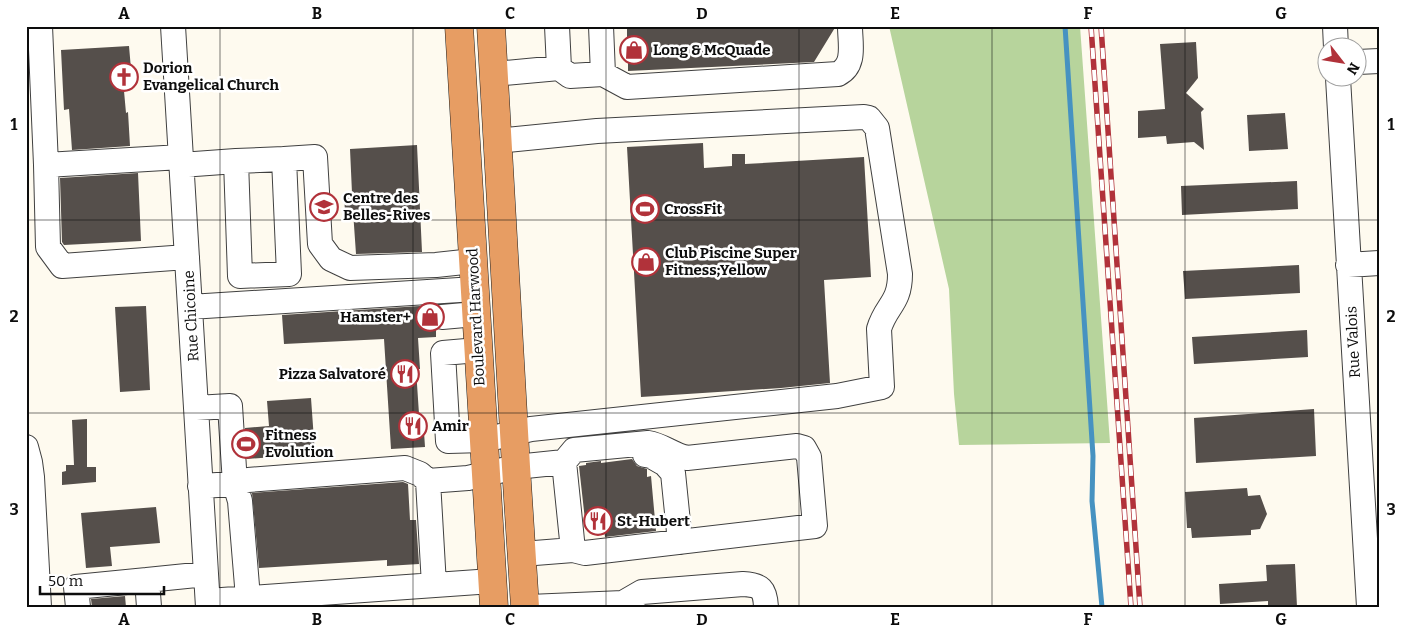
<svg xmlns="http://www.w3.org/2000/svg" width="1405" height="633" viewBox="0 0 1405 633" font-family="Bitter,serif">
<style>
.forest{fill:#b7d49c}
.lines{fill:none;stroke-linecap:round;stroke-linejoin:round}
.stream{stroke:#4692c1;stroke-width:5}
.building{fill:#554f4b}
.minor-casing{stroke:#404040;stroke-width:26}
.highway-casing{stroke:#1e1e1e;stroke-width:29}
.minor{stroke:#fff;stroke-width:24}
.highway{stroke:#e79d63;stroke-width:28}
.rail-casing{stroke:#b1323a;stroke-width:5.5}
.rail{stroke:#fff;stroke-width:4;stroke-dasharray:11;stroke-linecap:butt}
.grid{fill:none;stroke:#0d0d0d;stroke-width:1;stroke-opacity:0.55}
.labels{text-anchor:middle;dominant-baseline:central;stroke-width:5;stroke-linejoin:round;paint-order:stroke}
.poi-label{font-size:15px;font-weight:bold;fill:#0d0d0d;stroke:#fff;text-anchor:start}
.street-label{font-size:15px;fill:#0d0d0d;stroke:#fff}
.neatline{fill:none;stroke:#0d0d0d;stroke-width:2}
.grid-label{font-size:16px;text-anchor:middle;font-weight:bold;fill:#0d0d0d}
</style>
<rect width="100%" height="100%" fill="#fefaef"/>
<path class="forest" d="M 889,26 L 1080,26 L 1110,443 L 959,445 L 954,394 L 949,289 Z"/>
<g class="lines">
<path class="stream" d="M 1065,26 L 1093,456 L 1092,501 L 1102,607"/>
</g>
<path class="building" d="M 627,26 L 836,26 L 814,62 L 628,71 L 628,57 L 621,57 L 621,43 L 627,43 Z
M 1196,42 L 1198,78 L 1186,93 L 1204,109 L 1201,112 L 1204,150 L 1194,142 L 1167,144 L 1166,136 L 1138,138 L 1138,111 L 1165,109 L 1160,44 Z
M 129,46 L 131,69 L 138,76 L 124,91 L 126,113 L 128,112 L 130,146 L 72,150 L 69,109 L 64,110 L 61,50 Z
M 1285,113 L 1288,149 L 1249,151 L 1247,115 Z
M 703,143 L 704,168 L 732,166 L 732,154 L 745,154 L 745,164 L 864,157 L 871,277 L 824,280 L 830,383 L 781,388 L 641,397 L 627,147 Z
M 417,145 L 422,252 L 356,254 L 353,211 L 345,212 L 344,194 L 352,193 L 350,149 Z
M 138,173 L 141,241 L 64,245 L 62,242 L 60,178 Z
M 1297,181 L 1298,209 L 1182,215 L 1181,186 Z
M 1299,265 L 1300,293 L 1185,299 L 1183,271 Z
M 435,305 L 430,311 L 428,318 L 431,324 L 436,329 L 436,337 L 418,338 L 420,369 L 416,369 L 419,414 L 420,432 L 424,432 L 425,447 L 391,449 L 384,339 L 284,344 L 282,315 Z
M 146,306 L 150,390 L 120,392 L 115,307 Z
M 1307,330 L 1308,357 L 1194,364 L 1192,337 Z
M 311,398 L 315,454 L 247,459 L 245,428 L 269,426 L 267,401 Z
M 1314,409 L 1316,456 L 1196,463 L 1194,418 Z
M 87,419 L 87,467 L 96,467 L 96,482 L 62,485 L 62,472 L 66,471 L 66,465 L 74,465 L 72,420 Z
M 632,459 L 637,466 L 647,469 L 647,477 L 651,476 L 656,531 L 605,537 L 604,527 L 586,529 L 579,466 L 586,465 L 586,463 L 601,461 L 601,463 Z
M 403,482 L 408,484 L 410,520 L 416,520 L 419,564 L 387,566 L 387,560 L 259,568 L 252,493 Z
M 1247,488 L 1248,496 L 1260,495 L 1267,514 L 1260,529 L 1251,530 L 1251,535 L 1192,538 L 1191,528 L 1187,528 L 1185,492 Z
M 156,507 L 160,543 L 110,547 L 112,566 L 86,568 L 81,513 Z
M 1295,564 L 1297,607 L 1268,607 L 1268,601 L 1220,604 L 1219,584 L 1267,581 L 1266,565 Z
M 125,596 L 126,607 L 92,607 L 91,599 Z"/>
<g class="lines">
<defs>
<path id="minor" d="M 40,26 L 46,165
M 173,26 L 208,607
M 557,26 L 559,68
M 1335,26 L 1336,48
M 1358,62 L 1379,61
M 494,74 L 559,68 L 570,76 L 603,74 L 601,26
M 603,74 L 627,87 L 838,74 C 856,65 850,44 850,26
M 1338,78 L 1369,607
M 181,157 L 46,165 L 48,247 L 62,266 L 187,257
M 236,161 L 284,159
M 181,165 L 236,161 L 240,276 L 289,274 L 284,159 L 315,157 L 320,244 L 331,259 L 350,268 L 436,265 L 473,261
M 1348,265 L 1379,263
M 190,307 L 475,289
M 442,317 L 476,314
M 478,350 L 443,353 L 448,441 L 484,440 L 531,429 L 837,396 L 882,387 L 879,329 C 886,305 900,304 900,274 L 877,128 L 869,118 L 864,117 L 597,131 L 497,141
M 196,408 L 230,406 L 235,484 L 200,486
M 26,447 L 30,462 L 32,477 L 39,607
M 645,455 L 651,456 L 665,464 L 673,473 L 680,542
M 564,462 L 574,450 L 648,443 C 662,445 673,455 687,458 L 797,446 L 804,448 L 809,457 L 815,526 L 585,553 L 573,550
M 434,585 L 428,481 L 468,478 L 516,467 L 564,462 L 573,550 L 522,554
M 248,598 L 240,501 L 235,484 L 248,480 L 405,468 L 420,474 L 428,481
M 208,601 L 492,581
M 78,607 L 76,587 L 147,580
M 149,607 L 147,580 L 206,574
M 529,607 L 623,603 L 642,592 L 743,584 C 761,585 765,589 766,607"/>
<path id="highway" d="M 459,26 L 494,607
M 491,26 L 516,467 L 525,607"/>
</defs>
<use href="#minor" class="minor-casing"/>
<use href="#highway" class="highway-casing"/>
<use href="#minor" class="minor"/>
<use href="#highway" class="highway"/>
<defs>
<path id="rail" d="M 1091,26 L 1131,607
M 1101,26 L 1140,607"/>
</defs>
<use href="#rail" class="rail-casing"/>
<use href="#rail" class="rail"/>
</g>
<path class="grid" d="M 220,26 L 220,607M 413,26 L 413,607M 606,26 L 606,607M 799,26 L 799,607M 992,26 L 992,607M 1185,26 L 1185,607M 26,220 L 1379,220M 26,413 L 1379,413"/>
<defs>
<symbol id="shop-ring" viewBox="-11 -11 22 22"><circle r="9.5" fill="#fff" stroke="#b1323a" stroke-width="1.5"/><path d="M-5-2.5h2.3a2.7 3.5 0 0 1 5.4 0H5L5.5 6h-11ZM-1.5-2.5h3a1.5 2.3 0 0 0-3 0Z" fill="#b1323a"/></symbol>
<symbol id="church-ring" viewBox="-11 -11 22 22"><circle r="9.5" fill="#fff" stroke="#b1323a" stroke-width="1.5"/><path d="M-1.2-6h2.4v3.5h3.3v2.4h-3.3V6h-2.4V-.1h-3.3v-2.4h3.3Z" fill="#b1323a"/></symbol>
<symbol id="university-ring" viewBox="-11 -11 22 22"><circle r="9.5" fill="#fff" stroke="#b1323a" stroke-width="1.5"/><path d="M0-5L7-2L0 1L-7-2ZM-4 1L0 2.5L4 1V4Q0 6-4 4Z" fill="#b1323a"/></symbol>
<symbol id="stadium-ring" viewBox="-11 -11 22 22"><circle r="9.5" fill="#fff" stroke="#b1323a" stroke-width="1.5"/><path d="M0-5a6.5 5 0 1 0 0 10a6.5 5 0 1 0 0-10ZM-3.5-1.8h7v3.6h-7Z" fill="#b1323a"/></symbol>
<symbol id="restaurant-ring" viewBox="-11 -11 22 22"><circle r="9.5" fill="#fff" stroke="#b1323a" stroke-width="1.5"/><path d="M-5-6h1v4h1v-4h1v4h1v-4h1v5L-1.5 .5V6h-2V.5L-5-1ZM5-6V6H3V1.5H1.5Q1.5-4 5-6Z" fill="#b1323a"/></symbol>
</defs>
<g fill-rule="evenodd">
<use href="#shop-ring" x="618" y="34" width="32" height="32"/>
<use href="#church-ring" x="108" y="61" width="32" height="32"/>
<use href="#university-ring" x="308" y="191" width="32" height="32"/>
<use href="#stadium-ring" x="629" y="193" width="32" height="32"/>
<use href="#shop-ring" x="630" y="246" width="32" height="32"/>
<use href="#shop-ring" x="414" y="301" width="32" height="32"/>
<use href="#restaurant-ring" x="389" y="358" width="32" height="32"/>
<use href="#restaurant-ring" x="397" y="410" width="32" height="32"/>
<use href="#stadium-ring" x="230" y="428" width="32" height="32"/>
<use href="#restaurant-ring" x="582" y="505" width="32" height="32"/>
</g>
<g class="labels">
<g class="poi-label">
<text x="653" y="50">Long &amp; McQuade</text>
<text x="143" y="68">Dorion<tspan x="143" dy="17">Evangelical Church</tspan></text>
<text x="343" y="198">Centre des<tspan x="343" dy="17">Belles-Rives</tspan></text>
<text x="664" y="209">CrossFit</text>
<text x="665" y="253">Club Piscine Super<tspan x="665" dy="17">Fitness;Yellow</tspan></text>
<text x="411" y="317" text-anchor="end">Hamster+</text>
<text x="386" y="374" text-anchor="end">Pizza Salvatoré</text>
<text x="432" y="426">Amir</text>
<text x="265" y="435">Fitness<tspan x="265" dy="17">Evolution</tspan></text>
<text x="617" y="521">St-Hubert</text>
</g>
<g class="street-label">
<text transform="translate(191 316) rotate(-93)">Rue Chicoine</text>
<text transform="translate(476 317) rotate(-93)">Boulevard Harwood</text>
<text transform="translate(1353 342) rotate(-93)">Rue Valois</text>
</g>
</g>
<rect width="1405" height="633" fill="none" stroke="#ffffff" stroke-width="55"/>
<g transform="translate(1342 62) rotate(121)"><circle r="24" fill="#ffffff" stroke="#9e9e9e"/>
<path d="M0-4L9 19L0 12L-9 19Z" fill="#b1323a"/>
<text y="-8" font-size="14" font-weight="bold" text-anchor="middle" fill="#0d0d0d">N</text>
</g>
<path d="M40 586v8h124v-8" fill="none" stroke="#0d0d0d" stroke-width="2.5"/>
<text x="48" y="586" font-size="15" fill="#0d0d0d" stroke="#ffffff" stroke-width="4" paint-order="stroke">50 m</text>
<rect x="28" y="28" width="1350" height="578" class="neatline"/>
<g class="grid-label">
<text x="124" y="19">A</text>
<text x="317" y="19">B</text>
<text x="510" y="19">C</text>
<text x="702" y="19">D</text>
<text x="895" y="19">E</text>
<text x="1088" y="19">F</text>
<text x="1281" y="19">G</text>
<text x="14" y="130">1</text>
<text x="1391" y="130">1</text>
<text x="14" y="322">2</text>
<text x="1391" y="322">2</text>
<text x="14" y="515">3</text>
<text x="1391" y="515">3</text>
<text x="124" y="625">A</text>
<text x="317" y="625">B</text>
<text x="510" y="625">C</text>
<text x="702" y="625">D</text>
<text x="895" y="625">E</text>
<text x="1088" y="625">F</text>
<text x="1281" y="625">G</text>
</g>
</svg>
